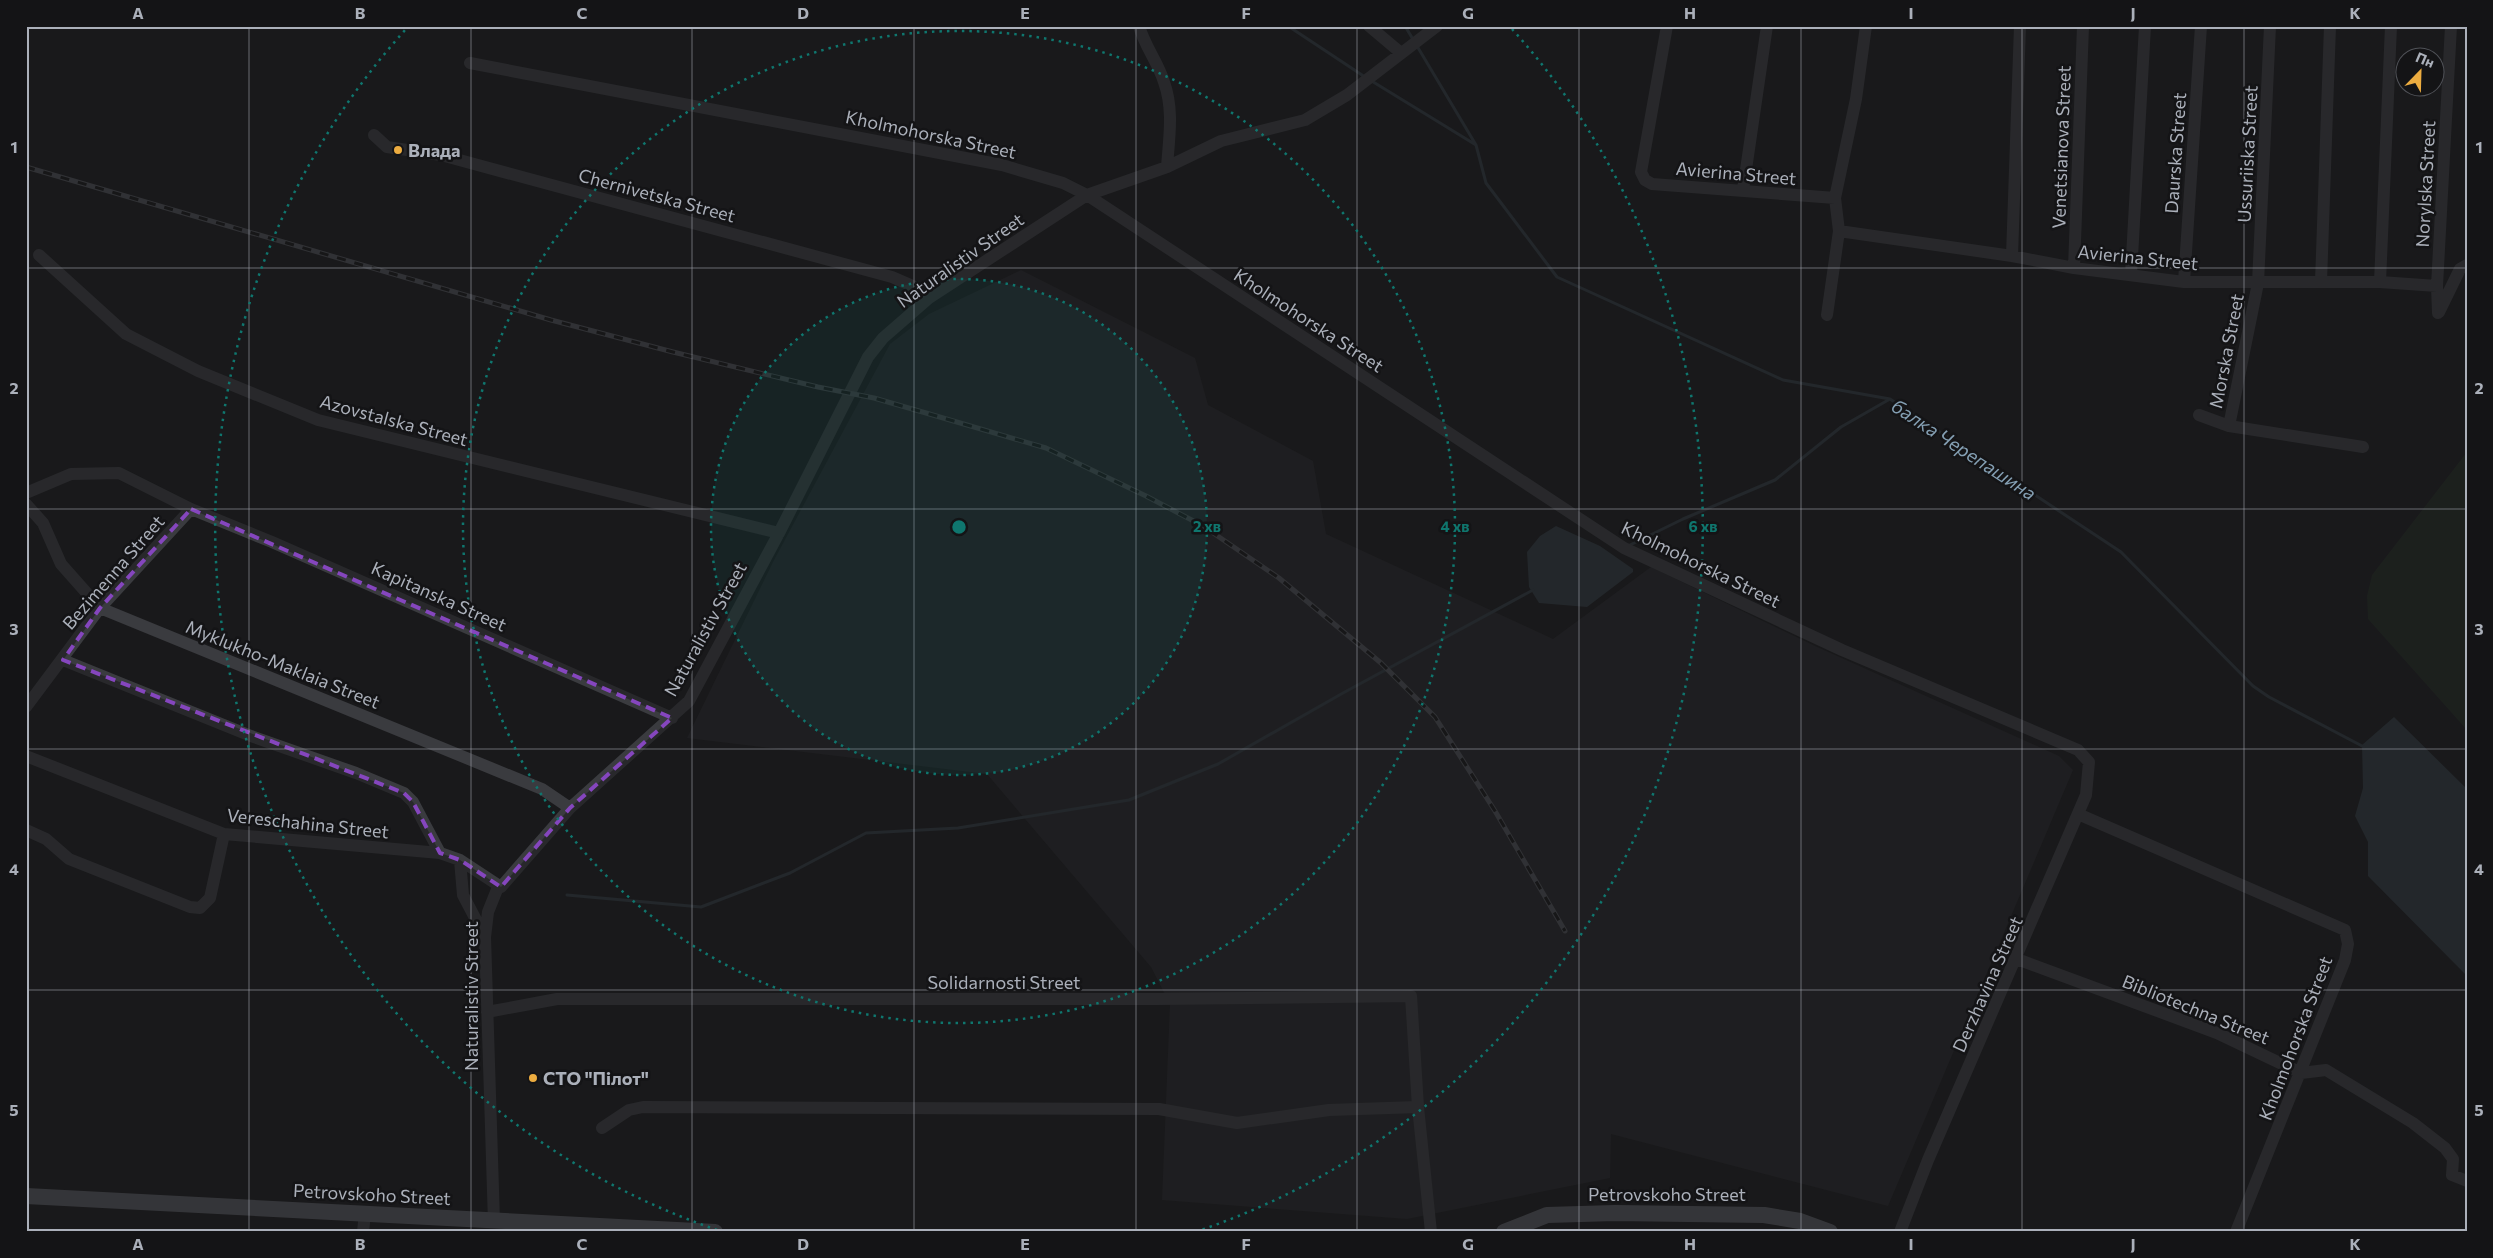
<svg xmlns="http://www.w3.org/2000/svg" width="2493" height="1258" viewBox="0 0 2493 1258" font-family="Commissioner,sans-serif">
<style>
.built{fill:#252528}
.green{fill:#212921}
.water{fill:#2f383e}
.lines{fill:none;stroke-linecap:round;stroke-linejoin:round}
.stream{stroke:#2f383e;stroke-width:3}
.minor{stroke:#3a3b3f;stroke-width:12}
.major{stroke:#56585e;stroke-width:16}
.rail-casing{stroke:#4d4f54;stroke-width:5}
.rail{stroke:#141416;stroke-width:3;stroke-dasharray:9;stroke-linecap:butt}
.marked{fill:none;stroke:#8546be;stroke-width:4;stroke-dasharray:10 6;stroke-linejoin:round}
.grid{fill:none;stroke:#abb0ba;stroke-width:1;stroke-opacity:0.55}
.ring{fill:none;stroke:#0f766e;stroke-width:2.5;stroke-dasharray:2.5 5}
.poi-dot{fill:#ecac40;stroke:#141416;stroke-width:2}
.labels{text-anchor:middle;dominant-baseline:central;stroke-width:5;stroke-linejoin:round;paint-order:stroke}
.street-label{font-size:18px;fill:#abb0ba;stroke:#141416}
.poi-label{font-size:18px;font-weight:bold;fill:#abb0ba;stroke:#141416;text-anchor:start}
.water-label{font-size:19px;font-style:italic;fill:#849fb3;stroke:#141416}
.centre{fill:#0f766e;stroke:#141416;stroke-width:2.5}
.ring-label{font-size:15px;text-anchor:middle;font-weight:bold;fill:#0f766e;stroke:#141416;stroke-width:5;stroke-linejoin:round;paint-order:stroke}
.neatline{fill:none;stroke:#abb0ba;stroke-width:2}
.grid-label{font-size:16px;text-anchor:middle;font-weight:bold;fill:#abb0ba}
</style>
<rect width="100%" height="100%" fill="#19191b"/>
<path class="built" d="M 1021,270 L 1195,358 L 1208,405 L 1313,461 L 1326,534 L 1553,639 L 1651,567 L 1815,646 L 2059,756 L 2073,770 L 1888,1206 L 1611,1134 L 1610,1178 L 1407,1219 L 1162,1200 L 1170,1004 L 1151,967 L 987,774 L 687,738 L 773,562 L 890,344 L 929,314 Z"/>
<path class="green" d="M 2467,452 L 2467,730 L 2368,619 L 2367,596 L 2372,575 Z"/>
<path class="water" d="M 1556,526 L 1600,546 L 1633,569 L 1633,572 L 1587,607 L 1539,603 L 1529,587 L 1527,552 L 1540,536 Z
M 2394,717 L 2467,789 L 2467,976 L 2368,876 L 2368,842 L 2355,816 L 2363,788 L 2362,745 Z"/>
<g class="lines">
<path class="stream" d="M 1288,26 L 1365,77
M 1405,26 L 1414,41
M 1417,46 L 1476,145 L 1486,183 L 1557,277 L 1783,380 L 1890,399 L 2121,552 L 2253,686 L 2269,697 L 2364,747
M 1370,80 L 1476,145
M 1630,545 L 1683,519 L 1775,480 L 1841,427 L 1890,399
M 567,895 L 701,907 L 790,873 L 866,833 L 958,828 L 1129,800 L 1218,764 L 1343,693 L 1533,590"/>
<path class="minor" d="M 1139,26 C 1145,47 1158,62 1164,82 C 1174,110 1169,138 1167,167
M 1369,26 L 1401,53
M 1667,26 L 1641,172 L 1645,180 L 1652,184 L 1835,198
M 470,63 L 1002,165 L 1063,183 L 1087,195 L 1624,548 L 1842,650 L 2078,750 L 2089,762 L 2086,795 L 1928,1160 L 1900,1232
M 374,135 L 387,147 L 441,155 L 892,277 L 915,287 L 929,298
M 1743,190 L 1767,26
M 1839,231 L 2012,256 L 2074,268 L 2184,282 L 2380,282 L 2437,286
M 39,255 L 126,334 L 198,371 L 318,420 L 779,533
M 2012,256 L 2020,26
M 2074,268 L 2083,26
M 2131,275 L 2145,26
M 2184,282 L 2201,26
M 2321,282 L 2330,26
M 2380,282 L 2391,26
M 2439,312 L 2460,269 L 2467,265
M 2438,313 L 2437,286 L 2451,26
M 1827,315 L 1839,231 L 1835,198 L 1856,99 L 1866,26
M 2199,415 L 2229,426 L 2363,447
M 2229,426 L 2258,283 L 2270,26
M 26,493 L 71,474 L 119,473 L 191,509 L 272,542 L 672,718
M 26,504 L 43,523 L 61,564 L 100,608 L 542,789 L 570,808
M 63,660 L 251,736 L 356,773 L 404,793 L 413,802 L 440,853
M 26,707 L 100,608 L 191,509
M 26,756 L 224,834 L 440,853 L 460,860 L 501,887
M 2078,814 L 2345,930 L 2348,944 L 2345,960 L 2236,1232
M 26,830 L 46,839 L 69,859 L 190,907 L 200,908 L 210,898 L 224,834
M 460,860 L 463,895 L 485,937
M 2017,959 L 2217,1033 L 2301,1073 L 2326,1070 L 2413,1123 L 2445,1148 L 2453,1159 L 2452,1175 L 2467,1181
M 487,1012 L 557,999 L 1157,999 L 1411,996 L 1418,1107 L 1431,1232
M 602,1128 L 629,1110 L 643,1107 L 1159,1109 L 1237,1123 L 1329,1110 L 1418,1107
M 494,1222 L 485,937 L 488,912 L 498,887 L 501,887 L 570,808 L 689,701 L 779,533 L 868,357 L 883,338 L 929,298 L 1087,195 L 1167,167 L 1221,141 L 1305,120 L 1347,95 L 1437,26
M 363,1232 L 365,1213"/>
<path class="major" d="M 26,1196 L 715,1232
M 1504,1232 L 1547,1215 L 1615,1213 L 1764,1215 L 1800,1221 L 1830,1232"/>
<defs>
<path id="rail" d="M 26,167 L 551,320 L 673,352 L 818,387 L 874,398 L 926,413 L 1046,448 L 1146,496 L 1203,526 L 1279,578 L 1381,663 L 1435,717 L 1495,811 L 1565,931"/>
</defs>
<use href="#rail" class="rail-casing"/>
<use href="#rail" class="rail"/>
</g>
<path d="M0 0H2493V1258H0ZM 191,509 L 672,718 L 570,808 L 501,887 L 460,860 L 440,853 L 413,802 L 404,793 L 63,660 L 100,608 Z" fill="#19191b" fill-opacity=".55" fill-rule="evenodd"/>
<path class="marked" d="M 191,509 L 672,718 L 570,808 L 501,887 L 460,860 L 440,853 L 413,802 L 404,793 L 63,660 L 100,608 Z"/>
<path class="grid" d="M 249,26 L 249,1232M 471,26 L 471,1232M 692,26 L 692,1232M 914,26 L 914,1232M 1136,26 L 1136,1232M 1357,26 L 1357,1232M 1579,26 L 1579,1232M 1801,26 L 1801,1232M 2022,26 L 2022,1232M 2244,26 L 2244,1232M 26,268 L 2467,268M 26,509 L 2467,509M 26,749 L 2467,749M 26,990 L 2467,990"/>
<circle cx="959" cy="527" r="248" fill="#0f766e" fill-opacity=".12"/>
<g class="ring">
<circle cx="959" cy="527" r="248"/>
<circle cx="959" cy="527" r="496"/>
<path d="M717 1230A744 744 0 0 1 406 29M1512 29A744 744 0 0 1 1201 1230"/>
</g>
<g class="poi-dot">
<circle cx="398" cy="150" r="5"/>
<circle cx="533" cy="1078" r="5"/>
</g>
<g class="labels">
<g class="street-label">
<text transform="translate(931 134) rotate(12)">Kholmohorska Street</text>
<text transform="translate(2061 147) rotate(-88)">Venetsianova Street</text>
<text transform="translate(2175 153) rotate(-86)">Daurska Street</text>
<text transform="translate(2247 154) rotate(-87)">Ussuriiska Street</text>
<text transform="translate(1736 173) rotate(5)">Avierina Street</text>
<text transform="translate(2425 184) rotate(-87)">Norylska Street</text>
<text transform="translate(657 195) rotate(15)">Chernivetska Street</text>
<text transform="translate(2138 257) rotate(6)">Avierina Street</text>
<text transform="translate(960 260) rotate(-35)">Naturalistiv Street</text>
<text transform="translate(1309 320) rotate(33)">Kholmohorska Street</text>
<text transform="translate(2226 351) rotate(-79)">Morska Street</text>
<text transform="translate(394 420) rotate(15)">Azovstalska Street</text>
<text transform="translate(1701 564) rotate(26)">Kholmohorska Street</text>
<text transform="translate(113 572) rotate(-49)">Bezimenna Street</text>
<text transform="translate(439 596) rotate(24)">Kapitanska Street</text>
<text transform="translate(705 629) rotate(-61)">Naturalistiv Street</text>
<text transform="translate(283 664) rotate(22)">Myklukho-Maklaia Street</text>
<text transform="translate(308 823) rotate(6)">Vereschahina Street</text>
<text x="1004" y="982">Solidarnosti Street</text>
<text transform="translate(1987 984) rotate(-66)">Derzhavina Street</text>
<text transform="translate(471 996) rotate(-90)">Naturalistiv Street</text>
<text transform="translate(2196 1009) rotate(22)">Bibliotechna Street</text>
<text transform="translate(2295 1038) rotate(-69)">Kholmohorska Street</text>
<text transform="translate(372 1194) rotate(3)">Petrovskoho Street</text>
<text x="1667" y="1194">Petrovskoho Street</text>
</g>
<g class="poi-label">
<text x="408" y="150">Влада</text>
<text x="543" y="1078">СТО "Пілот"</text>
</g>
<g class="water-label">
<text transform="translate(1964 449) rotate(33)">балка Черепашина</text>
</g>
</g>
<circle cx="959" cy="527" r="8" class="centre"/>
<g class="ring-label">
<text x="1207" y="532">2 хв</text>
<text x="1455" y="532">4 хв</text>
<text x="1703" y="532">6 хв</text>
</g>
<rect width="2493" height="1258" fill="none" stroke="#141416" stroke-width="55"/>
<g transform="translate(2420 72) rotate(23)"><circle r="24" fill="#141416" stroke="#505258"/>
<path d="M0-4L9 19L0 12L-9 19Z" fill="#ecac40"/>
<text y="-8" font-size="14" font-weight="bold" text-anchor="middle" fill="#abb0ba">Пн</text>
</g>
<rect x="28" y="28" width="2438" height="1202" class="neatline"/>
<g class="grid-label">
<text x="138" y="19">A</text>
<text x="360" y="19">B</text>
<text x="582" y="19">C</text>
<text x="803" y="19">D</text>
<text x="1025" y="19">E</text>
<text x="1246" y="19">F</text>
<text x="1468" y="19">G</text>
<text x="1690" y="19">H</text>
<text x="1911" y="19">I</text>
<text x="2133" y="19">J</text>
<text x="2355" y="19">K</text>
<text x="14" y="153">1</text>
<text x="2479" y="153">1</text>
<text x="14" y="394">2</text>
<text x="2479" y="394">2</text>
<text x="14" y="635">3</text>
<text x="2479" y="635">3</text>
<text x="14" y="875">4</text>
<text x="2479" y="875">4</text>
<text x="14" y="1116">5</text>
<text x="2479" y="1116">5</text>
<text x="138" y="1250">A</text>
<text x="360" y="1250">B</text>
<text x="582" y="1250">C</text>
<text x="803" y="1250">D</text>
<text x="1025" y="1250">E</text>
<text x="1246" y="1250">F</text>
<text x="1468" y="1250">G</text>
<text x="1690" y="1250">H</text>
<text x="1911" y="1250">I</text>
<text x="2133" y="1250">J</text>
<text x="2355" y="1250">K</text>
</g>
</svg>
